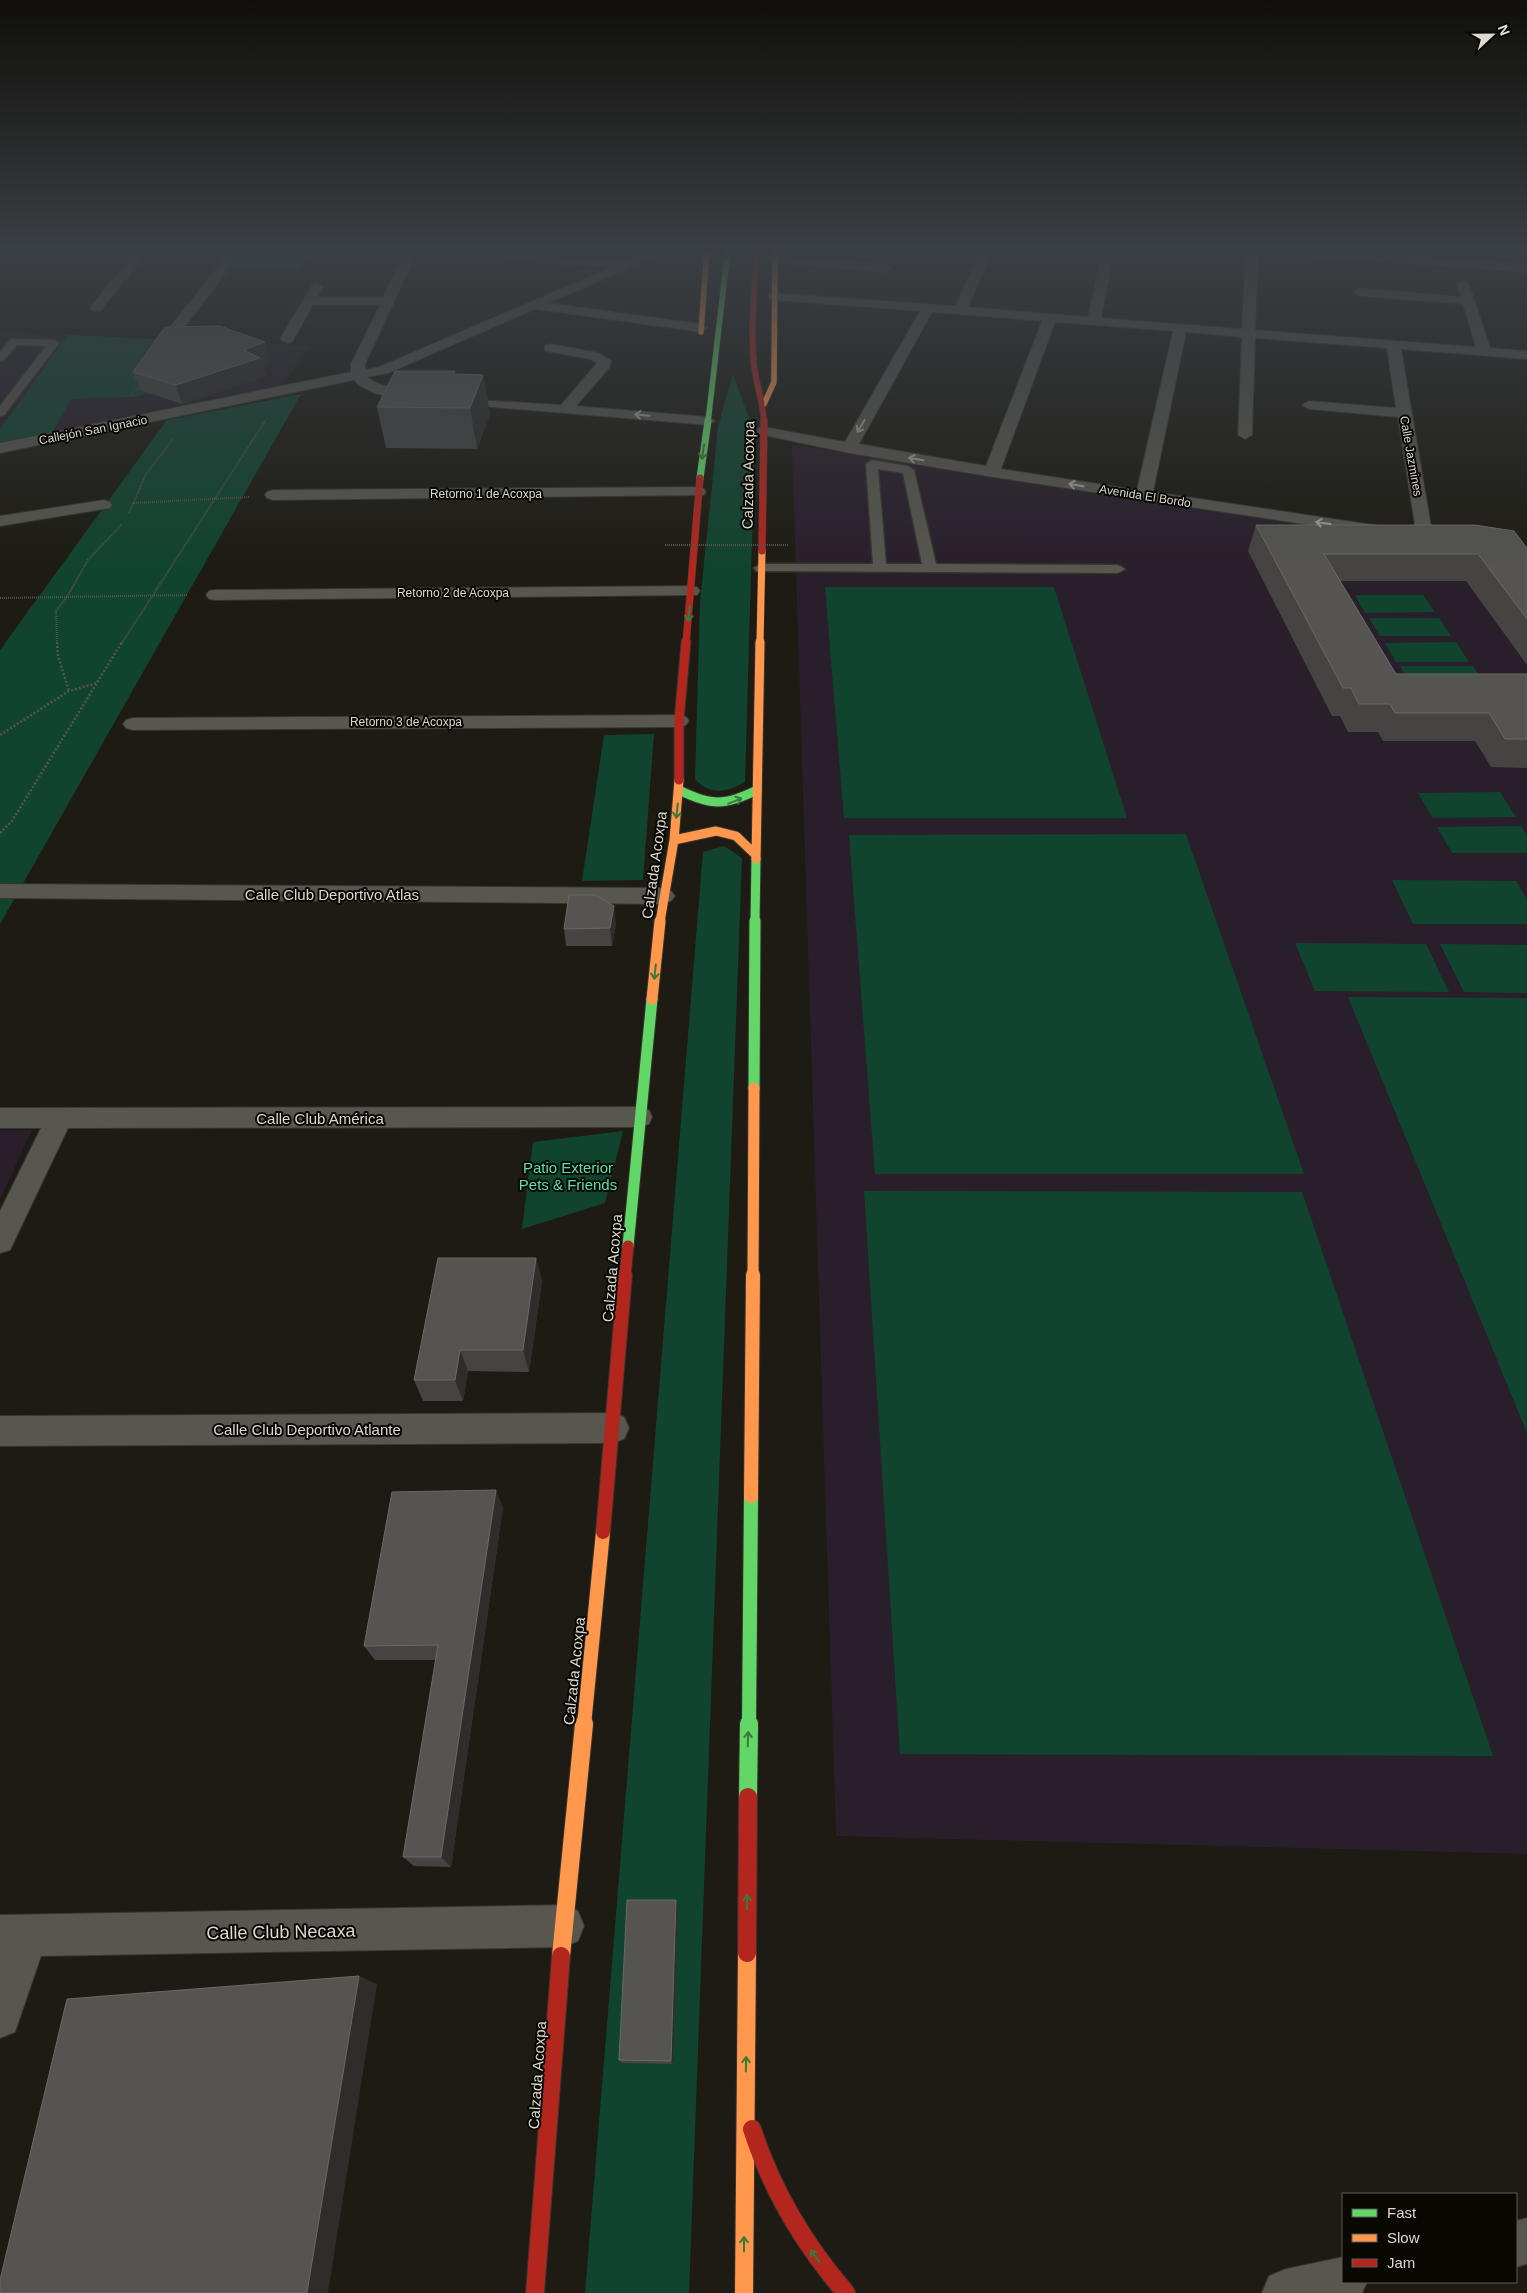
<svg xmlns="http://www.w3.org/2000/svg" width="1527" height="2293" viewBox="0 0 1527 2293" font-family="Arial,sans-serif">
<style>
.education{fill:#291f2a}
.green{fill:#11442f}
.lines{fill:none;stroke-linecap:round;stroke-linejoin:round}
.lane-casing{stroke:#35342e;stroke-width:3}
.street-casing{stroke:#35342e;stroke-width:2}
.fast-far5-casing{stroke:#35342e;stroke-width:7}
.fast-far4-casing{stroke:#35342e;stroke-width:8}
.fast-far3-casing{stroke:#35342e;stroke-width:11}
.fast-far2-casing{stroke:#35342e;stroke-width:13}
.fast-far1-casing{stroke:#35342e;stroke-width:16}
.fast-casing{stroke:#35342e;stroke-width:20}
.slow-far5-casing{stroke:#35342e;stroke-width:7}
.slow-far4-casing{stroke:#35342e;stroke-width:8}
.slow-far3-casing{stroke:#35342e;stroke-width:11}
.slow-far2-casing{stroke:#35342e;stroke-width:13}
.slow-far1-casing{stroke:#35342e;stroke-width:16}
.slow-casing{stroke:#35342e;stroke-width:20}
.jam-far5-casing{stroke:#35342e;stroke-width:7}
.jam-far4-casing{stroke:#35342e;stroke-width:8}
.jam-far3-casing{stroke:#35342e;stroke-width:11}
.jam-far2-casing{stroke:#35342e;stroke-width:13}
.jam-far1-casing{stroke:#35342e;stroke-width:16}
.jam-casing{stroke:#35342e;stroke-width:20}
.path-far2{stroke:#55544e;stroke-width:1;stroke-dasharray:1 1;stroke-linecap:butt}
.path-far1{stroke:#55544e;stroke-width:2;stroke-dasharray:1 1;stroke-linecap:butt}
.path{stroke:#55544e;stroke-width:2.5;stroke-dasharray:2 2;stroke-linecap:butt}
.lane{fill:#57564f;fill-rule:evenodd}
.street{fill:#57564f;fill-rule:evenodd}
.fast-far5{stroke:#63d668;stroke-width:5.5}
.fast-far4{stroke:#63d668;stroke-width:7}
.fast-far3{stroke:#63d668;stroke-width:9}
.fast-far2{stroke:#63d668;stroke-width:11}
.fast-far1{stroke:#63d668;stroke-width:14}
.fast{stroke:#63d668;stroke-width:18}
.slow-far5{stroke:#ff974d;stroke-width:5.5}
.slow-far4{stroke:#ff974d;stroke-width:7}
.slow-far3{stroke:#ff974d;stroke-width:9}
.slow-far2{stroke:#ff974d;stroke-width:11}
.slow-far1{stroke:#ff974d;stroke-width:14}
.slow{stroke:#ff974d;stroke-width:18}
.jam-far5{stroke:#b3261e;stroke-width:5.5}
.jam-far4{stroke:#b3261e;stroke-width:7}
.jam-far3{stroke:#b3261e;stroke-width:9}
.jam-far2{stroke:#b3261e;stroke-width:11}
.jam-far1{stroke:#b3261e;stroke-width:14}
.jam{stroke:#b3261e;stroke-width:18}
.path-bridge{stroke:#55544e;stroke-width:2;stroke-dasharray:1 1;stroke-linecap:butt}
.wall{fill:#454442}
.shaded-wall{fill:#2e2d29}
.building{fill:#555451;stroke:#6a6965}
.oneway{stroke:#a09f96}
.oneway2{stroke:#3a793b}
.labels{text-anchor:middle;dominant-baseline:central;stroke-width:4;stroke-linejoin:round;paint-order:stroke}
.far-street-label{font-size:12px;fill:#dbdad0;stroke:#090803}
.street-label{font-size:15px;fill:#dbdad0;stroke:#090803}
.park-label{font-size:15px;fill:#5be0a8;stroke:#090803}
.near-street-label{font-size:18px;fill:#dbdad0;stroke:#090803}
</style>
<rect width="100%" height="100%" fill="#1d1b13"/>
<path class="education" d="M 0,332 L 310,346 L 282,385 L 0,442 Z
M 792,445 L 1500,554 L 1527,590 L 1527,1854 L 836,1836 Z
M 0,1130 L 32,1130 L 0,1200 Z"/>
<path class="green" d="M 243,248 L 312,248 L 299,271 L 227,268 Z
M 68,335 L 219,342 L 176,393 L 146,394 L 135,397 L 71,399 L 53,432 L 0,442 L 0,429 Z
M 733,374 L 755,434 L 745,782 C 728,793 708,795 695,779 L 700,602 L 718,427 Z
M 301,394 L 0,924 L 0,650 L 167,420 Z
M 825,587 L 1054,587 L 1127,818 L 844,818 Z
M 1355,595 L 1423,595 L 1435,612 L 1365,613 Z
M 1369,618 L 1439,618 L 1451,636 L 1380,636 Z
M 1456,642 L 1469,662 L 1396,662 L 1385,643 Z
M 1400,666 L 1473,666 L 1486,686 L 1412,686 Z
M 654,734 L 643,880 L 582,881 L 604,735 Z
M 1500,792 L 1516,817 L 1433,818 L 1418,793 Z
M 1521,826 L 1527,836 L 1527,853 L 1452,853 L 1437,827 Z
M 1186,834 L 1304,1174 L 875,1174 L 849,835 Z
M 724,846 L 742,858 L 689,2293 L 585,2293 L 703,852 Z
M 1392,880 L 1516,881 L 1527,900 L 1527,924 L 1413,924 Z
M 1295,943 L 1426,944 L 1449,992 L 1315,991 Z
M 1440,944 L 1527,945 L 1527,993 L 1464,992 Z
M 1348,997 L 1527,998 L 1527,1433 Z
M 623,1131 L 605,1203 L 522,1229 L 533,1142 Z
M 864,1191 L 1302,1192 L 1493,1756 L 900,1754 Z"/>
<g class="lines">
<defs>
<path id="lane" d="M 14,339 L 54,340 L 59,343 L 4,415 L 0,416 L 0,406 L 46,346 L 17,345 L 4,360 L 0,361 L 0,352 L 10,340 Z
M 872,460 L 908,466 L 914,470 L 936,564 L 1118,565 L 1125,569 L 1118,573 L 756,571 L 754,568 L 761,564 L 873,564 L 866,464 ZM 878,469 L 903,473 L 922,564 L 886,564 Z"/>
<path id="street" d="M 139,248 L 151,248 L 100,311 L 92,311 L 90,308 L 92,305 Z
M 233,248 L 245,248 L 176,338 L 166,338 L 164,335 L 166,332 Z
M 407,248 L 419,248 L 365,364 L 365,370 L 379,367 L 612,267 L 506,260 L 504,258 L 510,254 L 625,262 L 658,248 L 673,248 L 671,250 L 548,303 L 701,324 L 707,328 L 701,332 L 535,309 L 388,373 L 367,377 C 392,399 522,402 561,405 L 597,363 L 590,359 L 546,351 L 544,348 L 546,345 L 551,344 L 599,353 L 611,361 L 609,368 L 576,406 L 708,417 L 715,421 L 708,425 L 408,400 L 374,393 L 359,385 L 354,380 L 0,453 L 0,443 L 351,372 L 351,364 L 380,305 L 313,305 L 292,342 L 287,343 L 280,339 L 313,284 L 317,283 L 323,287 L 317,297 L 383,297 Z
M 981,248 L 993,248 L 968,307 L 1088,317 L 1099,265 L 1105,261 L 1111,265 L 1101,318 L 1242,329 L 1246,248 L 1299,248 L 1527,264 L 1527,272 L 1258,252 L 1255,330 L 1476,347 L 1463,304 L 1360,296 L 1354,292 L 1360,288 L 1461,297 L 1457,284 L 1463,280 L 1469,284 L 1490,348 L 1527,351 L 1527,359 L 1401,349 L 1433,538 L 1431,542 L 1419,542 L 1417,538 L 1398,417 L 1309,409 L 1302,405 L 1309,401 L 1396,408 L 1387,348 L 1255,338 L 1252,435 L 1245,439 L 1238,435 L 1242,337 L 1186,332 L 1153,492 L 1381,526 L 1383,530 L 1381,534 L 1375,535 L 993,477 L 849,453 L 759,434 L 757,431 L 759,428 L 764,427 L 845,442 L 920,311 L 774,300 L 770,299 L 768,296 L 770,293 L 956,306 ZM 932,312 L 1042,321 L 986,466 L 859,444 ZM 1055,322 L 1173,331 L 1137,490 L 1001,469 Z
M 775,256 L 885,264 L 891,268 L 885,272 L 771,262 L 769,260 Z
M 698,487 L 704,489 L 706,492 L 704,495 L 273,500 L 267,498 L 265,495 L 267,492 L 273,490 Z
M 104,500 L 110,502 L 112,505 L 110,508 L 0,526 L 0,516 Z
M 691,586 L 697,587 L 700,591 L 697,595 L 215,600 L 209,599 L 206,595 L 209,591 L 215,590 Z
M 679,715 L 686,717 L 689,721 L 686,725 L 679,727 L 133,730 L 126,728 L 123,724 L 126,720 L 133,718 Z
M 0,884 L 663,888 L 671,891 L 675,896 L 671,901 L 663,904 L 0,898 Z
M 639,1107 L 649,1110 L 652,1117 L 649,1124 L 639,1127 L 68,1128 L 10,1250 L 0,1253 L 0,1211 L 41,1128 L 0,1128 L 0,1108 Z
M 613,1413 L 624,1417 L 629,1428 L 624,1439 L 613,1443 L 0,1446 L 0,1416 Z
M 563,1905 L 578,1911 L 584,1926 L 578,1941 L 563,1947 L 41,1956 L 15,2032 L 0,2038 L 0,1915 Z
M 1527,2218 L 1527,2264 L 1516,2267 L 1516,2221 Z
M 1343,2257 L 1343,2282 L 1367,2282 L 1362,2293 L 1262,2293 L 1269,2276 L 1286,2269 Z"/>
<path id="fast-far5" d="M 708,422 L 728,248"/>
<path id="fast-far4" d="M 700,478 L 708,421"/>
<path id="fast-far3" d="M 679,790 C 711,806 725,806 757,790
M 755,922 L 756,859"/>
<path id="fast-far2" d="M 754,1088 L 755,921
M 628,1246 L 652,999"/>
<path id="fast-far1" d="M 749,1725 L 751,1496"/>
<path id="fast" d="M 748,1797 L 749,1724"/>
<path id="slow-far5" d="M 701,332 L 707,248
M 764,404 L 774,382 L 775,248"/>
<path id="slow-far4" d="M 760,643 L 762,551"/>
<path id="slow-far3" d="M 674,840 L 716,831 L 736,836 L 756,855
M 756,859 L 760,642
M 660,922 L 674,840 L 679,780"/>
<path id="slow-far2" d="M 652,999 L 660,921
M 753,1276 L 754,1088"/>
<path id="slow-far1" d="M 751,1496 L 753,1275
M 584,1725 L 603,1532"/>
<path id="slow" d="M 561,1956 L 584,1724
M 744,2293 L 747,1953"/>
<path id="jam-far5" d="M 757,248 C 755,287 750,326 754,365 C 756,384 763,402 764,422"/>
<path id="jam-far4" d="M 762,551 L 764,421
M 686,643 L 700,478"/>
<path id="jam-far3" d="M 679,780 L 679,721 L 686,642"/>
<path id="jam-far2" d="M 625,1276 L 628,1246"/>
<path id="jam-far1" d="M 603,1532 L 625,1275"/>
<path id="jam" d="M 747,1953 L 748,1797
M 752,2129 C 772,2191 803,2243 846,2293
M 535,2293 L 561,1956"/>
</defs>
<use href="#lane" class="lane-casing"/>
<use href="#street" class="street-casing"/>
<use href="#fast-far5" class="fast-far5-casing"/>
<use href="#fast-far4" class="fast-far4-casing"/>
<use href="#fast-far3" class="fast-far3-casing"/>
<use href="#fast-far2" class="fast-far2-casing"/>
<use href="#fast-far1" class="fast-far1-casing"/>
<use href="#fast" class="fast-casing"/>
<use href="#slow-far5" class="slow-far5-casing"/>
<use href="#slow-far4" class="slow-far4-casing"/>
<use href="#slow-far3" class="slow-far3-casing"/>
<use href="#slow-far2" class="slow-far2-casing"/>
<use href="#slow-far1" class="slow-far1-casing"/>
<use href="#slow" class="slow-casing"/>
<use href="#jam-far5" class="jam-far5-casing"/>
<use href="#jam-far4" class="jam-far4-casing"/>
<use href="#jam-far3" class="jam-far3-casing"/>
<use href="#jam-far2" class="jam-far2-casing"/>
<use href="#jam-far1" class="jam-far1-casing"/>
<use href="#jam" class="jam-casing"/>
<path class="path-far2" d="M 131,396 L 135,390 L 141,388
M 264,422 L 267,418"/>
<path class="path-far1" d="M 132,503 L 250,497
M 129,513 L 146,474 L 173,439
M 0,598 L 187,595
M 57,643 L 56,611 L 67,597 L 88,560 L 122,524
M 122,643 L 265,421"/>
<path class="path" d="M 57,642 L 58,656 L 69,691
M 0,735 L 69,691 L 97,683
M 0,833 L 12,821 L 122,642"/>
<use href="#lane" class="lane"/>
<use href="#street" class="street"/>
<use href="#fast-far5" class="fast-far5"/>
<use href="#fast-far4" class="fast-far4"/>
<use href="#fast-far3" class="fast-far3"/>
<use href="#fast-far2" class="fast-far2"/>
<use href="#fast-far1" class="fast-far1"/>
<use href="#fast" class="fast"/>
<use href="#slow-far5" class="slow-far5"/>
<use href="#slow-far4" class="slow-far4"/>
<use href="#slow-far3" class="slow-far3"/>
<use href="#slow-far2" class="slow-far2"/>
<use href="#slow-far1" class="slow-far1"/>
<use href="#slow" class="slow"/>
<use href="#jam-far5" class="jam-far5"/>
<use href="#jam-far4" class="jam-far4"/>
<use href="#jam-far3" class="jam-far3"/>
<use href="#jam-far2" class="jam-far2"/>
<use href="#jam-far1" class="jam-far1"/>
<use href="#jam" class="jam"/>
<path class="path-bridge" d="M 665,545 L 789,545"/>
</g>
<path class="wall" d="M 270,361 L 262,364 L 266,376 L 182,404 L 140,390 L 133,372 Z
M 456,374 L 483,375 L 490,414 L 477,449 L 386,448 L 377,407 Z
M 1256,525 L 1527,548 L 1527,665 L 1466,581 L 1340,581 L 1396,674 L 1527,674 L 1527,769 L 1526,768 L 1491,767 L 1475,741 L 1383,741 L 1378,732 L 1348,732 L 1340,716 L 1332,716 L 1248,551 Z
M 616,924 L 612,946 L 566,946 L 564,929 Z
M 536,1258 L 542,1281 L 529,1372 L 468,1371 L 463,1401 L 423,1401 L 414,1380 Z
M 503,1507 L 451,1867 L 414,1866 L 403,1857 L 436,1660 L 375,1660 L 364,1646 Z
M 678,1906 L 673,2064 L 622,2063 L 619,2060 Z"/>
<path class="shaded-wall" d="M 265,342 L 270,361 L 262,364 L 266,376 L 182,404 L 176,385 L 244,350 Z
M 483,375 L 490,414 L 477,449 L 470,408 Z
M 614,906 L 616,924 L 612,946 L 610,928 Z
M 536,1258 L 542,1281 L 529,1372 L 523,1350 Z
M 460,1350 L 468,1371 L 463,1401 L 455,1380 Z
M 496,1490 L 503,1507 L 451,1867 L 441,1857 Z
M 676,1900 L 678,1906 L 673,2064 L 671,2061 Z
M 359,1976 L 377,1984 L 328,2293 L 307,2293 Z"/>
<path class="building" d="M 220,326 L 265,342 L 244,350 L 260,358 L 176,385 L 133,372 L 165,327 Z
M 395,371 L 455,371 L 454,374 L 483,375 L 470,408 L 377,407 Z
M 1256,525 L 1475,525 L 1514,531 L 1527,548 L 1527,619 L 1478,554 L 1324,554 L 1396,674 L 1527,674 L 1527,739 L 1505,739 L 1489,713 L 1395,713 L 1390,704 L 1359,704 L 1351,688 L 1343,688 Z
M 569,895 L 595,895 L 614,906 L 610,928 L 564,929 Z
M 438,1258 L 536,1258 L 523,1350 L 460,1350 L 455,1380 L 414,1380 Z
M 496,1490 L 441,1857 L 403,1857 L 438,1645 L 364,1646 L 392,1492 Z
M 627,1900 L 676,1900 L 671,2061 L 619,2060 Z
M 359,1976 L 307,2293 L 0,2293 L 0,2280 L 67,1999 Z"/>
<defs><path id="oneway-shaft" d="M-6 0H5M1.5-3L5.5 0L1.5 3" fill="none" stroke-width="1.6" stroke-linecap="round" stroke-linejoin="round" transform="scale(1.25)"/></defs>
<g class="oneway">
<use href="#oneway-shaft" transform="translate(642 415) rotate(-175)"/>
<use href="#oneway-shaft" transform="translate(861 426) rotate(120)"/>
<use href="#oneway-shaft" transform="translate(916 459) rotate(-171)"/>
<use href="#oneway-shaft" transform="translate(1076 485) rotate(-171)"/>
<use href="#oneway-shaft" transform="translate(1323 523) rotate(-172)"/>
</g>
<g class="oneway2">
<use href="#oneway-shaft" transform="translate(703 452) rotate(98)"/>
<use href="#oneway-shaft" transform="translate(689 614) rotate(95)"/>
<use href="#oneway-shaft" transform="translate(735 801) rotate(-22)"/>
<use href="#oneway-shaft" transform="translate(677 811) rotate(96)"/>
<use href="#oneway-shaft" transform="translate(655 972) rotate(96)"/>
<use href="#oneway-shaft" transform="translate(748 1739) rotate(-89)"/>
<use href="#oneway-shaft" transform="translate(747 1902) rotate(-89)"/>
<use href="#oneway-shaft" transform="translate(746 2064) rotate(-89)"/>
<use href="#oneway-shaft" transform="translate(744 2244) rotate(-90)"/>
<use href="#oneway-shaft" transform="translate(815 2256) rotate(-126)"/>
</g>
<linearGradient id="sky" x2="0" y2="1"><stop stop-color="#100f0a"/><stop offset="0.44" stop-color="#3a3f44"/><stop offset="1" stop-color="#3a3f44" stop-opacity="0"/></linearGradient>
<rect width="1527" height="569" fill="url(#sky)"/>
<g class="labels">
<g class="far-street-label">
<text transform="translate(93 430) rotate(-11)">Callejón San Ignacio</text>
<text transform="translate(1411 456) rotate(80)">Calle Jazmines</text>
<text x="486" y="494">Retorno 1 de Acoxpa</text>
<text transform="translate(1145 496) rotate(9)">Avenida El Bordo</text>
<text x="453" y="593">Retorno 2 de Acoxpa</text>
<text x="406" y="722">Retorno 3 de Acoxpa</text>
</g>
<g class="street-label">
<text transform="translate(748 475) rotate(-89)">Calzada Acoxpa</text>
<text transform="translate(654 865) rotate(-82)">Calzada Acoxpa</text>
<text x="332" y="894">Calle Club Deportivo Atlas</text>
<text x="320" y="1118">Calle Club América</text>
<text transform="translate(612 1268) rotate(-85)">Calzada Acoxpa</text>
<text x="307" y="1429">Calle Club Deportivo Atlante</text>
<text transform="translate(574 1671) rotate(-84)">Calzada Acoxpa</text>
<text transform="translate(537 2075) rotate(-86)">Calzada Acoxpa</text>
</g>
<g class="park-label">
<text x="568" y="1167">Patio Exterior<tspan x="568" dy="17">Pets &amp; Friends</tspan></text>
</g>
<g class="near-street-label">
<text transform="translate(281 1932) rotate(-1)">Calle Club Necaxa</text>
</g>
</g>
<rect x="1342" y="2193" width="175" height="90" fill="#090803" stroke="#5d5c55"/>
<rect x="1352" y="2209" width="25" height="8" fill="#63d668" stroke="#5d5c55"/>
<text x="1387" y="2218" font-size="15" fill="#dbdad0">Fast</text>
<rect x="1352" y="2234" width="25" height="8" fill="#ff974d" stroke="#5d5c55"/>
<text x="1387" y="2243" font-size="15" fill="#dbdad0">Slow</text>
<rect x="1352" y="2259" width="25" height="8" fill="#b3261e" stroke="#5d5c55"/>
<text x="1387" y="2268" font-size="15" fill="#dbdad0">Jam</text>
<g transform="translate(1492 35) rotate(68)" stroke="#090803" stroke-width="4" paint-order="stroke">
<path d="M0-4L9 19L0 12L-9 19Z" fill="#dbdad0"/>
<text y="-8" font-size="14" font-weight="bold" text-anchor="middle" fill="#dbdad0">N</text>
</g>
</svg>
